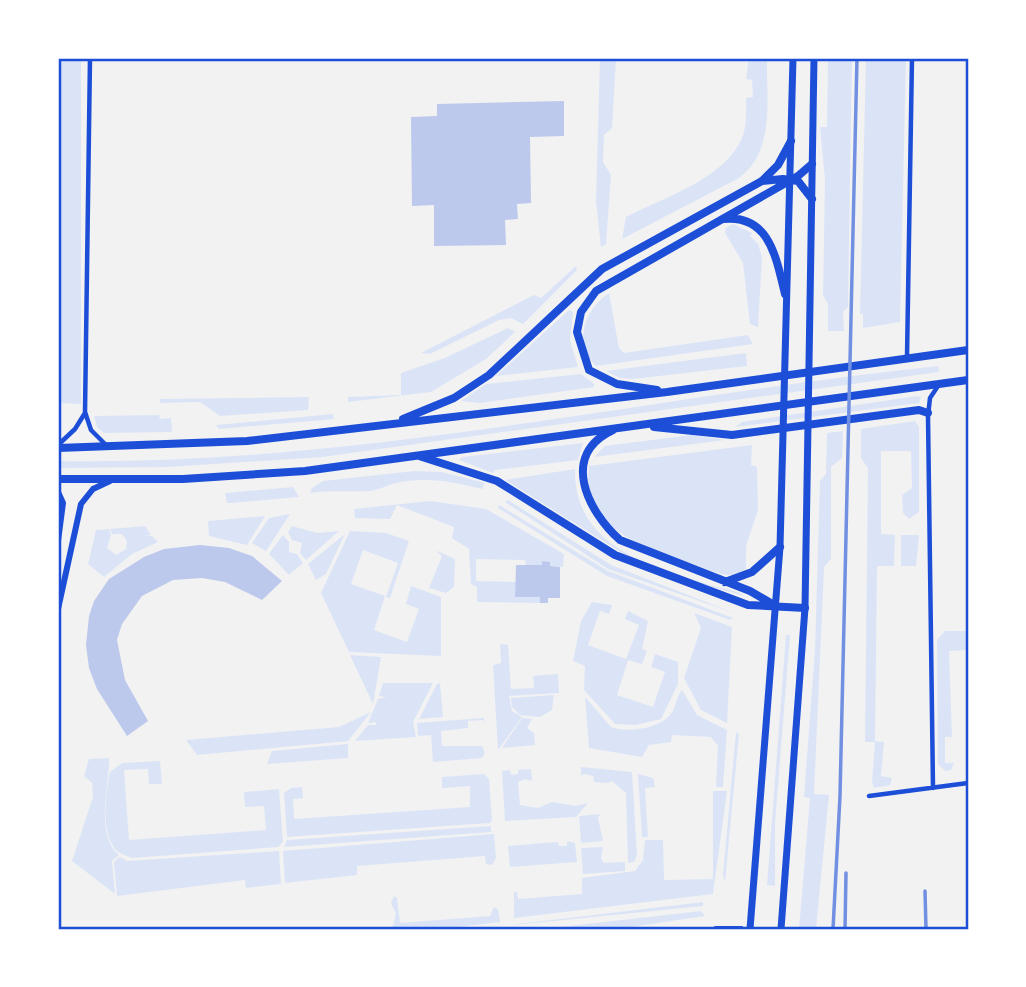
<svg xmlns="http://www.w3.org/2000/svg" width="1026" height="987" viewBox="0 0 1026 987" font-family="Helvetica,sans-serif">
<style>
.green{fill:#dbe4f7}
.building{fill:#bdc9ec}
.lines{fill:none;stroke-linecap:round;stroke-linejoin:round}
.minor{stroke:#1d4ed8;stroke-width:4.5}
.tertiary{stroke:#1d4ed8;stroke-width:6}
.secondary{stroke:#1d4ed8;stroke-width:7}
.primary{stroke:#1d4ed8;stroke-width:8}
.rail{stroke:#7290e2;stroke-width:3.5}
.neatline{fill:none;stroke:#1d4ed8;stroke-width:2.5}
</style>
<rect width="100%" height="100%" fill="#f2f2f2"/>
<path class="green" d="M 58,58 L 81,58 L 81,404 L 58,403 Z
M 600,58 L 616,58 L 612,128 L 604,135 L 603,162 L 611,175 L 606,244 L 601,247 L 596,201 Z
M 749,58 L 767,58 C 766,98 776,151 739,178 L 622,239 L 626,217 C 663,198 729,177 743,135 C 747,124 746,110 746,98 L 753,97 L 752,80 L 746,79 Z
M 828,58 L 852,58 L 848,307 L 843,312 L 844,331 L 828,331 L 828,304 L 823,295 L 825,180 L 820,127 L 827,127 Z
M 866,58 L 906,58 L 900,322 L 863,328 L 863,314 L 860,314 Z
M 733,224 L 752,233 L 750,236 L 758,244 L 762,257 L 758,327 L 750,324 L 743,263 L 725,233 L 726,228 Z
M 576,266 L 577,270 L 523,324 L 511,318 L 499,320 L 430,354 L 421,353 L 534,295 L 541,298 Z
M 609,293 L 619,348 L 624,353 L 748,335 L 753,344 L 596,366 C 572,343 585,309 609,293 Z
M 569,310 L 573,312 L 570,340 L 578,367 L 496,376 Z
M 508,328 L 515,332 L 486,359 L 431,392 L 348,402 L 348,397 L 401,395 L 401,373 L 445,358 Z
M 746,353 L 747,366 L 633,379 L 620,378 L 606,371 Z
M 938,366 L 939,372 L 322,457 L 168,467 L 58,468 L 58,461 C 354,466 644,397 938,366 Z
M 581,374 L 594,384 L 594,387 L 480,403 L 461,401 L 486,384 Z
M 917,396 L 921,397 L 919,403 L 735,427 L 742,422 Z
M 309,397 L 308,410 L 220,416 L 200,402 L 160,403 L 160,399 Z
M 333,414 L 334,419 L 219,429 L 216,425 Z
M 159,415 L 160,419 L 171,418 L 172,432 L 104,433 L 97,427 L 94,416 Z
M 915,421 L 919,427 L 919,512 L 909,519 L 903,513 L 902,495 L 912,488 L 911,451 L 881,451 L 881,534 L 895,535 L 894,566 L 877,566 L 875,741 L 884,742 L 881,776 L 892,778 L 890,785 L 874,788 L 872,782 L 875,742 L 865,742 L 868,468 L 861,458 L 861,429 Z
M 843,431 L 842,458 L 831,467 L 831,559 L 824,567 L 814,794 L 829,795 L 816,929 L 799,929 L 810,798 L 804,797 L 815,649 L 820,481 L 826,474 L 827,433 Z
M 691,435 L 725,440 L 594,457 L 605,446 Z
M 583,443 L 578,460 L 495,470 L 493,473 L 459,460 L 462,457 Z
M 752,445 L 751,465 L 757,467 L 758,510 L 746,546 L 746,569 L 732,575 C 718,575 703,567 690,563 C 644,548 580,527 589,466 Z
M 575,469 C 574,547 648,565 710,585 C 720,588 738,590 744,596 L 689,580 L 624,554 L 505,480 Z
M 414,471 L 442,472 L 485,483 L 482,489 C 455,482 430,477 401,482 C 391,483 380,490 370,491 C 349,492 331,490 310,493 L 312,488 L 323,481 Z
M 293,487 L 299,497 L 232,503 L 227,503 L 225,493 Z
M 508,500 L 611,565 L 737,614 L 608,569 L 505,502 Z
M 430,501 L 486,509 L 564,554 L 563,567 L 550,566 L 549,562 L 542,561 L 542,565 L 526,565 L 525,560 L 476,559 L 476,581 L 516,582 L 515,597 L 540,597 L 540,603 L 477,602 L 477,587 L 471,584 L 469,549 L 452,538 L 454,527 L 397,505 L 390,519 L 355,518 L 354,509 Z
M 499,505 L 608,571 L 733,618 L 730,620 L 607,576 L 498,508 Z
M 290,514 L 266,551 L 252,543 L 269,518 Z
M 265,516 L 247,545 L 209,536 L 208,521 Z
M 145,526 L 151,535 L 144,536 L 152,536 L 158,542 L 132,554 L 104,577 L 88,564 L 96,530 L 109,529 L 111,535 L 107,548 L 116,555 L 126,549 L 127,541 L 122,534 L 112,534 L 110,529 Z
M 292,526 L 317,533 L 339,531 L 306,560 L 300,553 L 302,543 L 292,540 L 288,532 Z
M 350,531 L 386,533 L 409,541 L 390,598 L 386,597 L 398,563 L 363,550 L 351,584 L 385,596 L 374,630 L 407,642 L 419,609 L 406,604 L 411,586 L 441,597 L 441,656 L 349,652 L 321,593 Z
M 345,534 L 326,574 L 316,580 L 308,564 Z
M 283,535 L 289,542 L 289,552 L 297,554 L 303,563 L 289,575 L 269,554 Z
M 901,535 L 919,535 L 916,566 L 901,566 Z
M 435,550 L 455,559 L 454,587 L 446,593 L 429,588 L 442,556 Z
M 592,602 L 612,605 L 609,614 L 600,611 L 588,645 L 626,659 L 639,625 L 625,619 L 628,611 L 648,621 L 642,649 L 647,651 L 642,664 L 628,660 L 617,695 L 653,707 L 665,672 L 651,667 L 655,654 L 678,662 L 678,684 L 661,719 L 636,725 L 615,724 L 584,690 L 585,666 L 573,661 L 581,621 Z
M 694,613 L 732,627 L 727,723 L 701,710 L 684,678 L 701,628 Z
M 945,631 L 968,631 L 968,650 L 949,651 L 952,737 L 945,737 L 945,763 L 954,763 L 951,770 L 945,771 L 938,764 L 937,640 Z
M 786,635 L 790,635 L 775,824 L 775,886 L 767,885 Z
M 500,644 L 508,645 L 511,689 L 534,688 L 533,676 L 558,674 L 559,693 L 509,696 L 512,711 L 522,717 L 498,750 L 493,665 L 501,663 Z
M 350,655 L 381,657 L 373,704 Z
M 383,683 L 433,683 L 413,722 L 416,737 L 355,741 L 368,725 L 376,725 L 376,722 L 368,723 L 378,699 L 386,697 L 379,696 Z
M 440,683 L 443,717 L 419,719 L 437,684 Z
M 682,690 L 697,715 L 727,730 L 723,787 L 716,787 L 718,746 L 711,737 L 672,735 L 671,742 L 649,745 L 642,757 L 589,748 L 585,697 L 611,727 C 626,733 658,729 670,715 C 676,708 676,697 682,690 Z
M 554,695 L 552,710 L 540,717 L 520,715 L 512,707 L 511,698 Z
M 371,712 L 348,741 L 197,755 L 186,740 L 339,727 Z
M 484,718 L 485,724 L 483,720 L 468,721 L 468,728 L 441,731 L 442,746 L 482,746 L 485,753 L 482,758 L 433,762 L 431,735 L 418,736 L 417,723 Z
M 522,718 L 532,719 L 527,728 L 534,733 L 535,745 L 502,748 Z
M 736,732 L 739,734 L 725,882 L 723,875 Z
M 348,744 L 348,758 L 267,764 L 272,751 Z
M 109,758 C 110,784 94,835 119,855 L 112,861 L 115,894 L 72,861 L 93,797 L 92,783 L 84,776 L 89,759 Z
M 160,761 L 162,784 L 149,784 L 148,769 L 124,770 L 129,840 L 266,830 L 264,806 L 245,807 L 244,792 L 279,789 L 283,842 L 278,847 L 132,858 C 125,855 116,853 113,846 C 101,827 106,793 110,772 L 122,763 Z
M 581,767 L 632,772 L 637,855 L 634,862 L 628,863 L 626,793 L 612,781 L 608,783 L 594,782 L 593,776 L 584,774 L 581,776 Z
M 531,769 L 532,781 L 525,779 L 518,782 L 520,805 L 538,808 L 552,802 L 576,806 L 588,803 L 576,817 L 505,821 L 502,771 L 510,770 L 511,775 L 518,774 L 518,770 Z
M 484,774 L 489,779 L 492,820 L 490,823 L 287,837 L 284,793 L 291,788 L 302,787 L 303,798 L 293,799 L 294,819 L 470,807 L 470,786 L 442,788 L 442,777 Z
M 638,774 L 653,778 L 655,787 L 645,788 L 648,837 L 642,837 Z
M 713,791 L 727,791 L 713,894 L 514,918 L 514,892 L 517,892 L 518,899 L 582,894 L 582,878 L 635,871 L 643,860 L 645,840 L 663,840 L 664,880 L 713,879 Z
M 600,814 L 598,818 L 603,841 L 581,843 L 579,816 Z
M 491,826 L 491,832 L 284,847 L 287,840 Z
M 494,834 L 496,858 L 492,865 L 486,864 L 485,856 L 357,866 L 357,875 L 285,883 L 283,851 Z
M 567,841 L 575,843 L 577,862 L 510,867 L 508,846 L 558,842 L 559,846 L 567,846 Z
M 603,847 L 601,858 L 604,863 L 625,862 L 625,871 L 583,874 L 581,848 Z
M 279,851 L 281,884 L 246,888 L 245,880 L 117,896 L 114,862 L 120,857 L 127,861 Z
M 394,896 L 397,898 L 400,923 L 490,916 L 494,907 L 498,909 L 500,922 L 441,929 L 392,929 L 396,914 L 391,903 Z
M 703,902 L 703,906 L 513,925 L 518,924 Z
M 701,911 L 705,916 L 617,929 L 543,929 Z"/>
<path class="building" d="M 564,101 L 564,136 L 530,137 L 531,203 L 517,204 L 518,219 L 505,220 L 506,245 L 434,246 L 434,205 L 412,206 L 411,117 L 437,116 L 437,104 Z
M 200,545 L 229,548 L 252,556 L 282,581 L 262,600 L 225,582 L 202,578 L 173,580 L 142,596 L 122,624 L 117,640 L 125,680 L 148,721 L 127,736 L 97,689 L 89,668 L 86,645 L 89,616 L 94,601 L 109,579 L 144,557 L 164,549 Z
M 542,561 L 550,562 L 550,566 L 560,567 L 560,598 L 548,598 L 548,603 L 540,603 L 540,597 L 515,597 L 516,565 L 542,565 Z"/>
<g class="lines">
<path class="minor" d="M 90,58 L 85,412 L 91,430 L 107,446
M 907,357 L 912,58
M 58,445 L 75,429 L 85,413
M 933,788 L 928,416 L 930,398 L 938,386
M 869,796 L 968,783"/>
<path class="tertiary" d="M 58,492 L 63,503 L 58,541
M 58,609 L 81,504 L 93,489 L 110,481
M 716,929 L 741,929"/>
<path class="secondary" d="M 750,929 L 780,547 L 793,58
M 781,929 L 805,608 L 814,58"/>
<path class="primary" d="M 762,181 L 783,179 L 798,181 L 812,199
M 723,219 C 770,214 776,258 785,294
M 657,390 L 617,384 L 589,370 L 577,332 L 581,312 L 596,291 L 798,176 L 812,164
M 403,419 L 454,398 L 489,375 L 602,269 L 762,181 L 778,165 L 791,141
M 654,427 L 732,435 L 919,410 L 928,413
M 613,430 C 559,455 588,512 620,540 L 750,591 L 774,605
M 58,448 L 247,441 L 667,392 L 968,350
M 419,456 L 497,481 L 615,555 L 748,605 L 805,608
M 58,479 L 183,479 L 305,471 L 968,380
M 725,582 L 752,572 L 780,547"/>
<path class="rail" d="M 925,891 L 926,929
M 833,929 L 840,796 L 857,58
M 845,929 L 846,873"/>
</g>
<rect width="1026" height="987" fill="none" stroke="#ffffff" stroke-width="119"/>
<rect x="60" y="60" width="907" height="868" class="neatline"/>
</svg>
